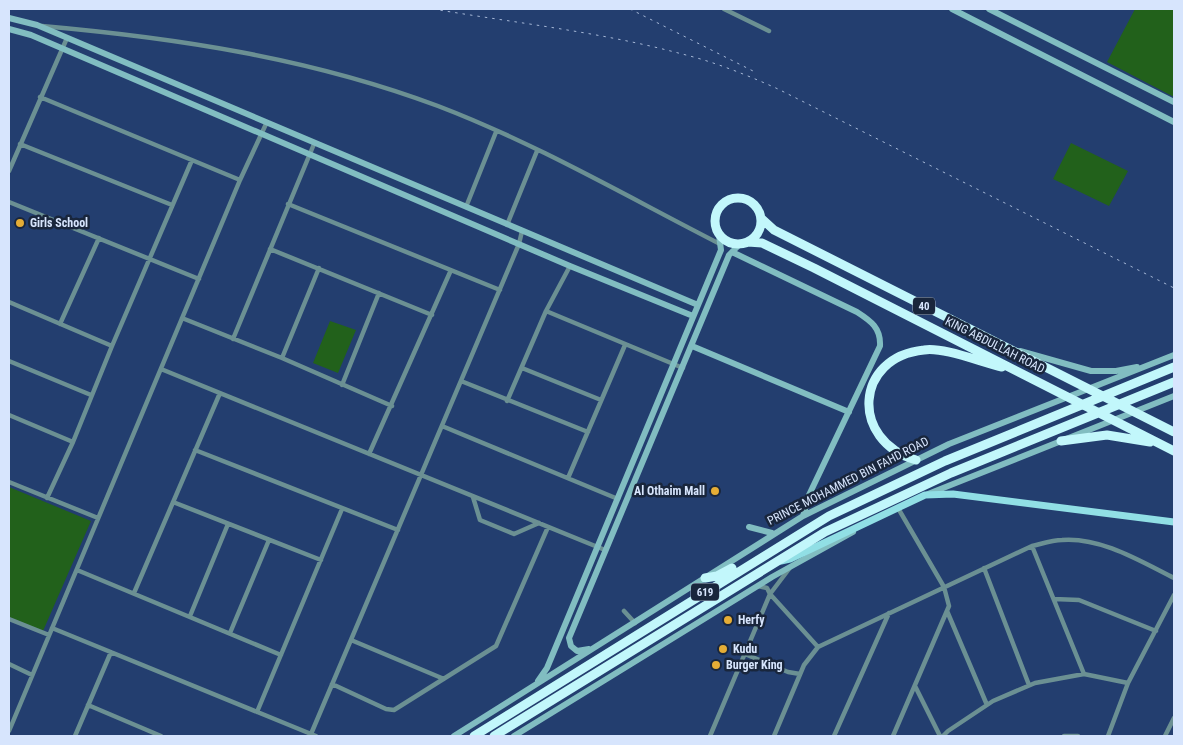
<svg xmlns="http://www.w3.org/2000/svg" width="1183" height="745" viewBox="0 0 1183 745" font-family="'Roboto Condensed',sans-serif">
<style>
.green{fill:#22611b}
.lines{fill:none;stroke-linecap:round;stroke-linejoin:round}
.street{stroke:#6b9093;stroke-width:4.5}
.secondary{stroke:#81bdc1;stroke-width:6}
.primary{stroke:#91dfe5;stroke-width:7}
.highway{stroke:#c2f7fb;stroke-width:9}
.rail{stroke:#a6b8d7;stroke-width:1;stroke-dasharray:2.5 5;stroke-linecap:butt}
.poi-dot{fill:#e5ad36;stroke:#19263c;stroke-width:2}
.labels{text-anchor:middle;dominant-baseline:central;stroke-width:5;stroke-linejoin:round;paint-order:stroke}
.shield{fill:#19263c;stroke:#9eacc3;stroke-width:1}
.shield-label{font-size:11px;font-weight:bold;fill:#d7e5fd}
.poi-label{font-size:12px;font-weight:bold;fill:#d7e5fd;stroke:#19263c;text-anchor:start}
.street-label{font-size:12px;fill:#d7e5fd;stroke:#19263c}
</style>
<rect width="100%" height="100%" fill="#233e6f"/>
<path class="green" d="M 1135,9 L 1174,9 L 1174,97 L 1107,62 Z
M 1071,143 L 1128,171 L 1109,206 L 1053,179 Z
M 330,321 L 356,330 L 338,373 L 313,363 Z
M 9,487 L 91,521 L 43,631 L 9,617 Z"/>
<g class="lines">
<path class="street" d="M 724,9 L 769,31
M 42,26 C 177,38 310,58 438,106 C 535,143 628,197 720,244
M 40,97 L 240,180
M 20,144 L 172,205
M 9,171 L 67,38
M 9,202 L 199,279
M 288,204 L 500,290
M 466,207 L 496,132
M 507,225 L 537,151
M 270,249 L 432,315
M 9,302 L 112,346
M 546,311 L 683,368
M 182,318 L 282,358 L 392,406
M 60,324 L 99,238
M 233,339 L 314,144
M 282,358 L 319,268
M 9,361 L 91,395
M 522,368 L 601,400
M 161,369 L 605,550
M 461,381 L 588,432
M 342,385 L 379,293
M 507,401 L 546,311 L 570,266
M 9,415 L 73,442
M 442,426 L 618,499
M 195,450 L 398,530
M 369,454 L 451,270
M 568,478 L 625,345
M 9,482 L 98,518
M 473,497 L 480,520 L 514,534 L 539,523
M 47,498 L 73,442 L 112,346 L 192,160
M 173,502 L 321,560
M 1032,546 L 1084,674
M 984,568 L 1029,685
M 77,570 L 281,655
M 758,586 L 767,588 L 770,594 L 789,569
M 134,593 L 220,393
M 1054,599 L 1079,600 L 1156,631
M 624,611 L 635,623
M 947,611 L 987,705
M 190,616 L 228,524
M 9,619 L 49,635
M 52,628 L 316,736
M 230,633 L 269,540
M 351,640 L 444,679
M 745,654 L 788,672 L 800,674
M 9,664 L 32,675
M 332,684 L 386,709 L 394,710 L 496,646 L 548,527
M 915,686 L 940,736
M 88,705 L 161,736
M 257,712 L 342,509
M 9,731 L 240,180 L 266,124
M 311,734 L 519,244 L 522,231
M 75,736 L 111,652
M 710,736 L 770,594 L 818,647
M 774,736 L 804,665 L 818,647 L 1032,546 C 1041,544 1052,540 1062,540 C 1101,537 1140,561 1174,578
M 834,736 L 889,613
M 893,736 L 949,606 L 944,587 L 898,508
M 943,736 L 948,731 L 993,701 L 1035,683 L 1084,674 L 1128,683
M 1064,736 L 1078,736
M 1108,736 L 1128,683 L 1174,595
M 1165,736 L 1174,718"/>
<path class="secondary" d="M 952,9 L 1174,122
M 989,9 L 1174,102
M 9,18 L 37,25 L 698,305
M 9,29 L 31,35 L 570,266 L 693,316
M 732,252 L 857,312 C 871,321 881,328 880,346 L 809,495 L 803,516
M 692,346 L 849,412
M 1020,351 L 1091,371 L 1116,371 L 1137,367
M 928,494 L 1174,396
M 749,527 L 772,533
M 589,649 L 577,651 L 571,646 L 569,638 L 729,255 L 740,244
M 538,681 L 547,668 L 721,250 L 719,235
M 454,736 L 803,516 L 949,444 L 1174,355
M 514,736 L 772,577 L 853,532"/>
<path class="primary" d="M 781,561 L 790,559 L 925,495 L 953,494 L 1174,522"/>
<path class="highway" d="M715 221a23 23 0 1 1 46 0a23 23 0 1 1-46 0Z
M 762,219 L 774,230 L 1174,432
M 748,242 L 762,243 L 814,268 L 1174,451
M 1061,441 L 1107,435 L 1150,442
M 916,460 C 850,441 854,357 924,350 C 944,347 980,362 1002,367
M 705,578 L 717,576 L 732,568
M 474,736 L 829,516 L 945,461 L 1174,367
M 494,736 L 825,532 L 951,473 L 1174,382"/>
<path class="rail" d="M 433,9 C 516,23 601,32 682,54 C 715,62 747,75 778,89 L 1174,288
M 630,9 L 757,73"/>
</g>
<g class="poi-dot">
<circle cx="20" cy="223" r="5"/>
<circle cx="715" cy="491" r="5"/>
<circle cx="728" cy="620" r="5"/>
<circle cx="723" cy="649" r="5"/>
<circle cx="716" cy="665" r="5"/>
</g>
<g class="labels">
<g class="shield">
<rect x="913" y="297.5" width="22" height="17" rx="4"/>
<rect x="691" y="583.5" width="28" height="17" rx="4"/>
</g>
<g class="shield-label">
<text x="924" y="306">40</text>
<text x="705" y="592">619</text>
</g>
<g class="poi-label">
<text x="30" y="223">Girls School</text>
<text x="705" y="491" text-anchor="end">Al Othaim Mall</text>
<text x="738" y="620">Herfy</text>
<text x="733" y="649">Kudu</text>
<text x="726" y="665">Burger King</text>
</g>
<g class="street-label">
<text transform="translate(995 345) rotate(27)">KING ABDULLAH ROAD</text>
<text transform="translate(848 481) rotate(-27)">PRINCE MOHAMMED BIN FAHD ROAD</text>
</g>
</g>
<rect width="1183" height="745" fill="none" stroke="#d7e5fd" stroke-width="20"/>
</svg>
